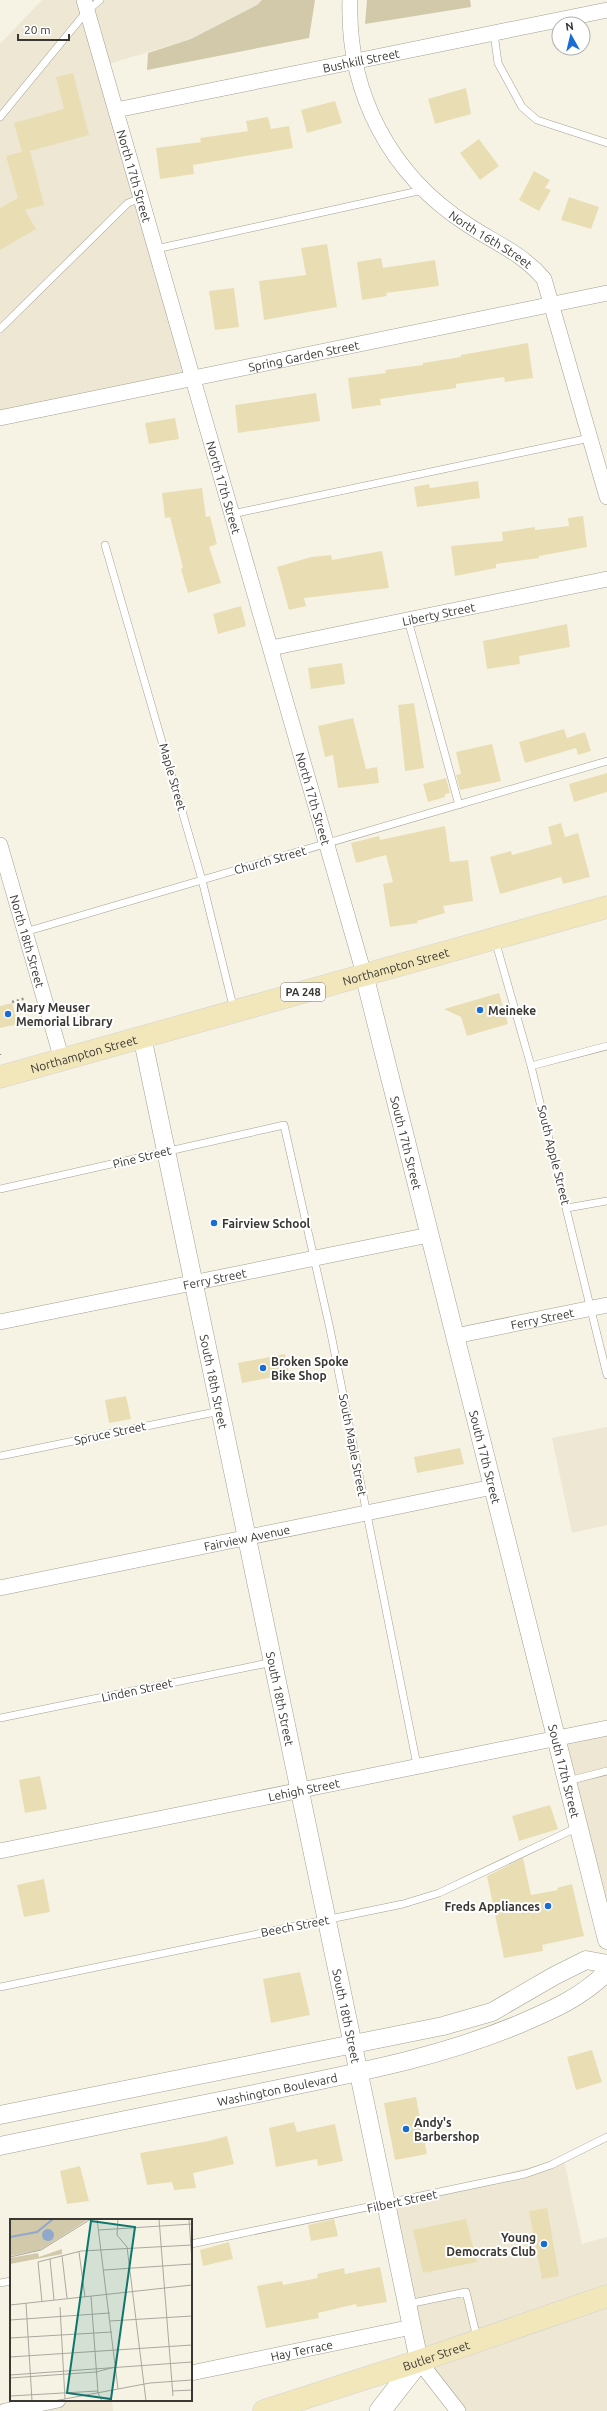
<svg xmlns="http://www.w3.org/2000/svg" width="607" height="2411" viewBox="0 0 607 2411" font-family="Ubuntu,sans-serif">
<style>
.built{fill:#ede7d3}
.green{fill:#d1c9aa}
.building{fill:#e9deb3}
.lines{fill:none;stroke-linecap:round;stroke-linejoin:round}
.service-casing{stroke:#a29f92;stroke-width:8}
.minor-casing{stroke:#a29f92;stroke-width:16}
.tertiary-casing{stroke:#a29f92;stroke-width:19}
.secondary-casing{stroke:#a29f92;stroke-width:22}
.primary-casing{stroke:#d4d3d2;stroke-width:23}
.path{stroke:#96948a;stroke-width:2.5;stroke-dasharray:2 3;stroke-linecap:butt}
.service{stroke:#fff;stroke-width:7}
.minor{stroke:#fff;stroke-width:15}
.tertiary{stroke:#fff;stroke-width:18}
.secondary{stroke:#fff;stroke-width:21}
.primary{stroke:#f2e6bb;stroke-width:22}
.poi-dot{fill:#196cd6;stroke:#fff;stroke-width:1.5}
.labels{text-anchor:middle;dominant-baseline:central;stroke-width:4;stroke-linejoin:round;paint-order:stroke}
.shield{fill:#fff;stroke:#757470;stroke-width:1}
.shield-label{font-size:11px;font-weight:bold;fill:#3a3833}
.street-label{font-size:12px;fill:#3a3833;stroke:#fff}
.poi-label{font-size:12px;font-weight:bold;fill:#3a3833;stroke:#fff;text-anchor:start}
.inset-river{fill:none;stroke:#90a8cb;stroke-width:2}
.inset-road{fill:none;stroke:#aba89e;stroke-width:1}
.view{fill:#0f766e;fill-opacity:0.15;stroke:#0f766e;stroke-width:2}
.inset-edge{fill:none;stroke:#3a3833;stroke-width:2}
</style>
<rect width="100%" height="100%" fill="#f6f3e5"/>
<path class="built" d="M 42,0 L 262,0 L 257,5 L 191,39 L 99,67 L 187,378 L 0,416 L 0,44 Z
M 607,1427 L 607,1525 L 572,1533 L 552,1438 Z
M 607,1721 L 607,1939 L 552,1731 Z
M 563,2156 L 582,2244 L 607,2237 L 607,2411 L 457,2411 L 418,2361 L 387,2203 L 543,2164 Z
M 49,2400 L 112,2400 L 113,2411 L 0,2411 Z"/>
<path class="green" d="M 262,0 L 315,0 L 309,38 L 147,70 L 148,53 L 191,39 L 257,5 Z
M 367,0 L 470,0 L 471,7 L 365,24 Z"/>
<path class="building" d="M 73,73 L 89,135 L 30,151 L 44,205 L 25,210 L 36,229 L 0,250 L 0,208 L 18,198 L 6,156 L 22,152 L 14,123 L 64,109 L 56,77 Z
M 466,88 L 471,114 L 435,124 L 428,99 Z
M 335,101 L 342,123 L 307,133 L 301,110 Z
M 268,117 L 271,129 L 289,126 L 293,148 L 193,165 L 194,174 L 160,179 L 156,148 L 201,142 L 200,138 L 248,131 L 246,121 Z
M 479,139 L 499,166 L 480,180 L 460,153 Z
M 534,171 L 550,180 L 545,188 L 551,190 L 539,211 L 519,200 Z
M 569,197 L 599,207 L 591,229 L 561,220 Z
M 327,244 L 337,307 L 264,320 L 259,281 L 306,275 L 301,248 Z
M 381,258 L 383,268 L 435,260 L 439,286 L 386,293 L 387,296 L 362,300 L 357,262 Z
M 234,288 L 239,327 L 215,330 L 209,291 Z
M 528,343 L 533,378 L 505,382 L 504,377 L 456,384 L 456,388 L 380,399 L 381,405 L 352,409 L 348,378 L 386,373 L 385,370 L 423,365 L 423,363 L 461,357 L 461,355 Z
M 316,393 L 320,421 L 238,433 L 235,405 Z
M 175,418 L 179,439 L 149,444 L 145,423 Z
M 478,481 L 480,498 L 417,507 L 414,487 L 429,484 L 430,488 Z
M 202,488 L 206,517 L 210,516 L 217,544 L 209,547 L 221,583 L 188,593 L 181,569 L 183,568 L 170,517 L 165,518 L 162,493 Z
M 583,516 L 587,547 L 539,556 L 539,558 L 496,564 L 496,568 L 455,576 L 451,546 L 503,541 L 502,532 L 535,527 L 535,530 L 569,526 L 568,518 Z
M 382,551 L 389,588 L 304,598 L 306,606 L 289,610 L 277,567 L 311,557 L 331,555 L 332,560 Z
M 241,606 L 246,626 L 218,634 L 213,614 Z
M 567,624 L 570,647 L 519,656 L 520,664 L 487,669 L 483,641 Z
M 342,663 L 345,684 L 311,689 L 308,668 Z
M 414,703 L 424,768 L 405,771 L 398,705 Z
M 353,718 L 366,769 L 377,767 L 379,783 L 338,788 L 333,755 L 325,757 L 318,726 Z
M 564,729 L 567,738 L 585,732 L 591,751 L 578,755 L 576,748 L 525,763 L 519,742 Z
M 492,744 L 501,781 L 460,790 L 456,775 L 461,774 L 456,752 Z
M 607,773 L 607,792 L 574,802 L 569,784 Z
M 446,778 L 450,793 L 445,794 L 445,797 L 428,802 L 423,784 Z
M 561,823 L 565,837 L 578,833 L 590,877 L 563,884 L 561,877 L 500,894 L 490,857 L 511,851 L 512,855 L 552,844 L 548,827 Z
M 445,826 L 450,862 L 468,860 L 473,901 L 443,906 L 445,913 L 417,921 L 418,923 L 390,927 L 383,884 L 393,882 L 386,855 L 356,863 L 351,843 L 379,836 L 380,840 Z
M 499,993 L 508,1024 L 467,1036 L 461,1017 L 444,1009 Z
M 12,1003 L 18,1024 L 0,1028 L 0,1006 Z
M 285,1354 L 289,1374 L 242,1383 L 238,1363 Z
M 126,1396 L 131,1419 L 109,1423 L 105,1400 Z
M 460,1448 L 464,1464 L 417,1473 L 414,1457 Z
M 40,1776 L 47,1809 L 25,1813 L 19,1780 Z
M 550,1805 L 558,1829 L 519,1841 L 512,1816 Z
M 523,1858 L 531,1895 L 558,1890 L 557,1888 L 572,1884 L 584,1936 L 542,1945 L 543,1951 L 504,1958 L 487,1876 Z
M 44,1879 L 50,1912 L 24,1917 L 17,1885 Z
M 300,1972 L 310,2015 L 271,2023 L 263,1979 Z
M 592,2050 L 602,2082 L 576,2090 L 567,2057 Z
M 416,2097 L 427,2154 L 395,2160 L 384,2103 Z
M 294,2122 L 297,2132 L 335,2124 L 343,2161 L 318,2166 L 317,2159 L 276,2167 L 269,2128 Z
M 227,2136 L 234,2164 L 193,2173 L 196,2188 L 174,2190 L 172,2182 L 147,2185 L 140,2153 L 209,2141 Z
M 80,2166 L 89,2201 L 67,2204 L 60,2171 Z
M 547,2208 L 559,2276 L 542,2279 L 529,2211 Z
M 334,2219 L 338,2236 L 311,2241 L 308,2225 Z
M 466,2219 L 477,2262 L 423,2273 L 413,2230 Z
M 229,2242 L 233,2259 L 203,2266 L 200,2250 Z
M 380,2267 L 387,2302 L 357,2307 L 356,2304 L 318,2313 L 319,2318 L 266,2328 L 257,2286 L 282,2281 L 283,2285 L 318,2278 L 317,2274 L 344,2268 L 345,2274 Z"/>
<g class="lines">
<defs>
<path id="service" d="M 494,33 L 498,63 L 522,107 L 537,120 L 607,143
M 0,117 L 87,11 L 100,0
M 156,249 L 423,190
M 0,329 L 128,203 L 141,198
M 232,514 L 590,438
M 105,545 L 202,880 L 234,1010
M 408,620 L 459,805
M 25,932 L 607,761
M 495,940 L 531,1066 L 607,1375
M 531,1066 L 607,1046
M 0,1189 L 284,1125 L 330,1329 L 417,1765
M 567,1208 L 607,1201
M 0,1456 L 220,1411
M 0,1718 L 273,1662
M 568,1781 L 607,1771
M 0,1987 L 403,1904 L 439,1893 L 578,1827
M 191,2244 L 525,2174 L 551,2165 L 607,2137
M 0,2283 L 11,2281
M 408,2304 L 466,2292 L 477,2338"/>
<g id="minor">
<path id="s1" d="M 84,0 L 364,974"/>
<path id="s2" d="M 350,0 C 347,93 390,175 468,225 C 495,243 522,253 544,279 L 607,497"/>
<path id="s3" d="M 116,110 L 607,10"/>
<path id="s4" d="M 0,418 L 607,293"/>
<path id="s5" d="M 271,648 L 607,579"/>
<path id="s6" d="M 0,845 L 62,1060"/>
<path id="s7" d="M 0,1322 L 429,1235"/>
<path id="s8" d="M 455,1336 L 607,1305"/>
<path id="s9" d="M 0,1588 L 493,1487"/>
<path id="s10" d="M 0,1851 L 607,1728"/>
<path d="M 419,2361 L 458,2411"/>
<path id="s11" d="M 191,2373 L 412,2327"/>
<path d="M 5,2411 L 58,2400"/>
</g>
<g id="tertiary">
<path id="s12" d="M 364,974 L 607,1940"/>
<path id="s13" d="M 142,1036 L 419,2361"/>
<path d="M 0,2115 L 443,2026 L 492,2012 L 554,1976 L 586,1960 L 607,1964"/>
<path id="s14" d="M 0,2146 C 85,2128 169,2111 254,2094 C 343,2075 433,2060 517,2025 C 552,2010 579,1999 607,1972"/>
</g>
<path id="secondary" d="M 380,2411 L 419,2361"/>
<g id="primary">
<path id="s15" d="M 0,1077 L 607,907"/>
<path id="s16" d="M 264,2411 L 419,2361 L 607,2296"/>
</g>
</defs>
<use href="#service" class="service-casing"/>
<use href="#minor" class="minor-casing"/>
<use href="#tertiary" class="tertiary-casing"/>
<use href="#secondary" class="secondary-casing"/>
<use href="#primary" class="primary-casing"/>
<path class="path" d="M 12,1002 L 26,998
M 0,1054 L 0,1055"/>
<use href="#service" class="service"/>
<use href="#minor" class="minor"/>
<use href="#tertiary" class="tertiary"/>
<use href="#secondary" class="secondary"/>
<use href="#primary" class="primary"/>
</g>
<g class="poi-dot">
<circle cx="480" cy="1010" r="4"/>
<circle cx="8" cy="1014" r="4"/>
<circle cx="214" cy="1223" r="4"/>
<circle cx="263" cy="1368" r="4"/>
<circle cx="548" cy="1906" r="4"/>
<circle cx="406" cy="2129" r="4"/>
<circle cx="544" cy="2244" r="4"/>
</g>
<g class="labels">
<rect class="shield" x="281" y="983" width="44" height="18" rx="3"/>
<g class="shield-label">
<text x="303" y="992">PA 248</text>
</g>
<g class="street-label">
<text stroke="none"><textPath href="#s3" startOffset="250">Bushkill Street</textPath></text>
<text stroke="none"><textPath href="#s1" startOffset="183">North 17th Street</textPath></text>
<text stroke="none"><textPath href="#s2" startOffset="293">North 16th Street</textPath></text>
<text stroke="none"><textPath href="#s4" startOffset="310">Spring Garden Street</textPath></text>
<text stroke="none"><textPath href="#s1" startOffset="507">North 17th Street</textPath></text>
<text stroke="none"><textPath href="#s5" startOffset="171">Liberty Street</textPath></text>
<text transform="translate(173 777) rotate(74)">Maple Street</text>
<text stroke="none"><textPath href="#s1" startOffset="831">North 17th Street</textPath></text>
<text transform="translate(270 860) rotate(-16)">Church Street</text>
<text stroke="none"><textPath href="#s6" startOffset="100">North 18th Street</textPath></text>
<text stroke="none"><textPath href="#s15" startOffset="411">Northampton Street</textPath></text>
<text stroke="none"><textPath href="#s15" startOffset="87">Northampton Street</textPath></text>
<text stroke="none"><textPath href="#s12" startOffset="174">South 17th Street</textPath></text>
<text transform="translate(554 1155) rotate(76)">South Apple Street</text>
<text transform="translate(142 1157) rotate(-14)">Pine Street</text>
<text stroke="none"><textPath href="#s7" startOffset="219">Ferry Street</textPath></text>
<text stroke="none"><textPath href="#s8" startOffset="89">Ferry Street</textPath></text>
<text stroke="none"><textPath href="#s13" startOffset="353">South 18th Street</textPath></text>
<text transform="translate(110 1433) rotate(-12)">Spruce Street</text>
<text transform="translate(353 1445) rotate(79)">South Maple Street</text>
<text stroke="none"><textPath href="#s12" startOffset="498">South 17th Street</textPath></text>
<text stroke="none"><textPath href="#s9" startOffset="252">Fairview Avenue</textPath></text>
<text transform="translate(137 1690) rotate(-12)">Linden Street</text>
<text stroke="none"><textPath href="#s13" startOffset="677">South 18th Street</textPath></text>
<text stroke="none"><textPath href="#s12" startOffset="822">South 17th Street</textPath></text>
<text stroke="none"><textPath href="#s10" startOffset="310">Lehigh Street</textPath></text>
<text transform="translate(295 1926) rotate(-11)">Beech Street</text>
<text stroke="none"><textPath href="#s13" startOffset="1001">South 18th Street</textPath></text>
<text stroke="none"><textPath href="#s14" startOffset="283">Washington Boulevard</textPath></text>
<text transform="translate(402 2201) rotate(-12)">Filbert Street</text>
<text stroke="none"><textPath href="#s11" startOffset="113">Hay Terrace</textPath></text>
<text stroke="none"><textPath href="#s16" startOffset="181">Butler Street</textPath></text>
</g>
<g class="poi-label">
<text x="16" y="1007">Mary Meuser<tspan x="16" dy="14">Memorial Library</tspan></text>
<text x="488" y="1010">Meineke</text>
<text x="222" y="1223">Fairview School</text>
<text x="271" y="1361">Broken Spoke<tspan x="271" dy="14">Bike Shop</tspan></text>
<text x="540" y="1906" text-anchor="end">Freds Appliances</text>
<text x="414" y="2122">Andy's<tspan x="414" dy="14">Barbershop</tspan></text>
<text x="536" y="2237" text-anchor="end">Young<tspan x="536" dy="14">Democrats Club</tspan></text>
</g>
</g>
<g transform="translate(10 2219)">
<rect width="182" height="182" fill="#f6f3e5"/>
<path d="M 0,0 L 79,0 L 30,31 L 0,37 ZM 52,30 L 52,35 L 0,45 L 0,39 L 28,34 L 29,38 Z" fill="#d1c9aa"/>
<path d="M32 16a6 6 0 1 1 12 0a6 6 0 1 1-12 0Z" fill="#90a8cb"/>
<path class="inset-river" d="M 0,18 L 27,13 L 43,0"/>
<path class="inset-road" d="M 87,0 L 108,170M 108,0 L 107,16 L 117,28 L 136,182M 149,0 L 163,177M 179,0 L 182,43M 89,11 L 182,5M 69,33 L 75,78M 52,37 L 57,79M 0,38 L 31,31 L 81,0M 40,40 L 44,81M 94,51 L 182,45M 81,77 L 88,174 L 92,182M 32,83 L 28,43 L 71,32 L 182,26M 16,84 L 22,182M 0,86 L 182,66M 50,88 L 55,180M 0,101 L 100,94M 100,102 L 182,97M 0,119 L 102,113M 0,138 L 182,126M 0,156 L 182,143M 0,159 L 86,153 L 105,148M 162,172 L 182,171M 0,177 L 88,172M 44,182 L 140,164 L 182,161"/>
<path class="view" d="M 81,2 L 125,8 L 101,180 L 57,174 Z"/>
<rect width="182" height="182" class="inset-edge"/>
</g>
<g transform="translate(571 36) rotate(352)"><circle r="19" fill="#ffffff" stroke="#b0afad"/>
<path d="M0-3L7 15L0 10L-7 15Z" fill="#196cd6"/>
<text y="-6" font-size="11" font-weight="bold" text-anchor="middle" fill="#3a3833">N</text>
</g>
<path d="M18 34v6h51v-6" fill="none" stroke="#3a3833" stroke-width="2"/>
<text x="24" y="34" font-size="12" fill="#3a3833" stroke="#ffffff" stroke-width="3" paint-order="stroke">20 m</text>
</svg>
